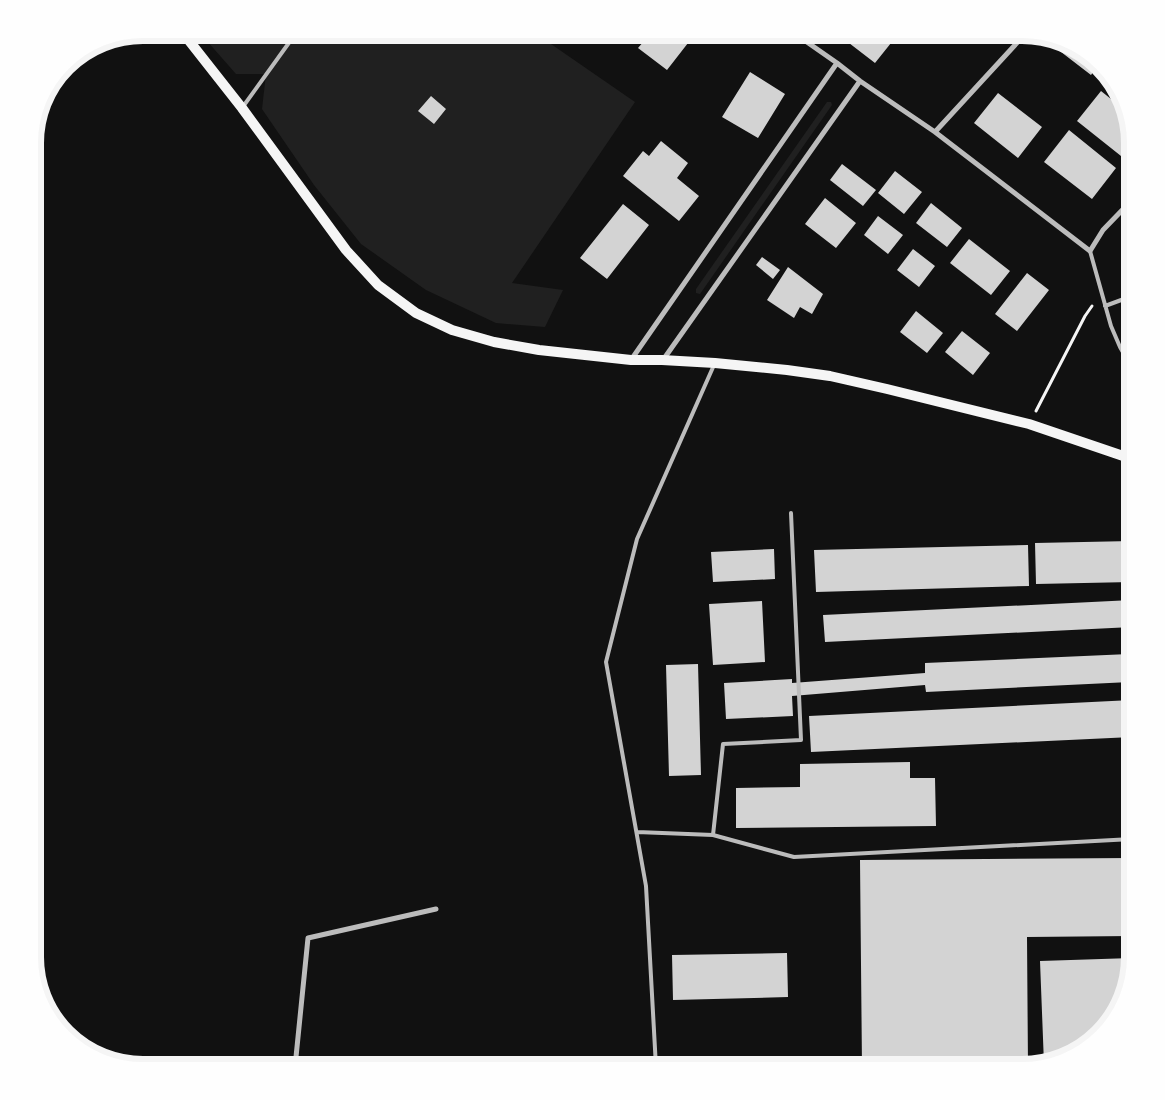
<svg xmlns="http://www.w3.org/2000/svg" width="1165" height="1100" viewBox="0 0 1165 1100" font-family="'DM Sans',sans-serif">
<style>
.green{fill:#202020}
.building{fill:#d3d3d3}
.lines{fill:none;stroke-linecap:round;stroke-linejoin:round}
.path{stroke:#f5f5f5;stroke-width:3}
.service{stroke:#bcbcbc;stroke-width:4}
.minor{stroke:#bcbcbc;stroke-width:5}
.secondary{stroke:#f5f5f5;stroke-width:10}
.rim{fill:none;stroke:#f5f5f5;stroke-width:6}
</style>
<rect width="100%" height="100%" fill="#111"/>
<path class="green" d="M 200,33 L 535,33 L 635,102 L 512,283 L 563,290 L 545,327 L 496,323 L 426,290 L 361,244 L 314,185 L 262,109 L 266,74 L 236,74 Z
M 827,102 L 831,102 L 832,105 L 700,294 L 696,293 L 696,289 Z"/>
<path class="building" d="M 651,33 L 694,33 L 695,34 L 667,70 L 638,48 Z
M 857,33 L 899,33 L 875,63 L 849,43 Z
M 1056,40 L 1071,44 L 1099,64 L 1091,75 L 1052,45 Z
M 750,72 L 785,94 L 758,138 L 722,117 Z
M 1101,91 L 1126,111 L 1132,136 L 1132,142 L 1121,156 L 1077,121 Z
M 998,93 L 1042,127 L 1018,158 L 974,123 Z
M 431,96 L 446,109 L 434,124 L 418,111 Z
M 1069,130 L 1116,168 L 1092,199 L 1044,162 Z
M 661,141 L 688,163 L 677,178 L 699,196 L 679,221 L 623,176 L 643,151 L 649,156 Z
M 842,164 L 876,190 L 863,206 L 830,180 Z
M 895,171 L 922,192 L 904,214 L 878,193 Z
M 825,198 L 856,223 L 836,248 L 805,224 Z
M 931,203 L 962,228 L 947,247 L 916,223 Z
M 623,204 L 649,225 L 607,279 L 580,258 Z
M 878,216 L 903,235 L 888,254 L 864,235 Z
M 969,239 L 1010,271 L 991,295 L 950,263 Z
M 913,249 L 935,266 L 919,287 L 897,270 Z
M 762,257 L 780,270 L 773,279 L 756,265 Z
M 788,267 L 823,294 L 812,314 L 800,307 L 794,318 L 767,300 Z
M 1027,273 L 1049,290 L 1017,331 L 995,314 Z
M 916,311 L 943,333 L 927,353 L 900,332 Z
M 962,331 L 990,353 L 973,375 L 945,352 Z
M 1132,541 L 1132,582 L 1036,584 L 1035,543 Z
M 1028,545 L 1029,586 L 816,592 L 814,550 Z
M 774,549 L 775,579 L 713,582 L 711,552 Z
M 1132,600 L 1132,627 L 825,642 L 823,615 Z
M 762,601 L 765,662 L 713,665 L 709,604 Z
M 1129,654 L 1130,682 L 926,692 L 925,685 L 792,696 L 793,716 L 726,719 L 724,683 L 792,679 L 792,683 L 925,673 L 925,663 Z
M 698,664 L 701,775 L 669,776 L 666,665 Z
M 1132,700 L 1132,737 L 811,752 L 809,716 Z
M 910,762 L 910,778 L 935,778 L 936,826 L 736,828 L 736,788 L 800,787 L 800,764 Z
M 1132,858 L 1132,936 L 1027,937 L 1028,1067 L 862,1067 L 860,860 Z
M 787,953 L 788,997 L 673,1000 L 672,955 Z
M 1132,958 L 1124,1000 L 1100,1035 L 1065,1059 L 1044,1064 L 1040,961 Z"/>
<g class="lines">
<path class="path" d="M 1036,411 L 1085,316 L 1092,306"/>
<path class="service" d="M 242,108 L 296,33
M 1090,251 L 1111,326 L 1120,347 L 1132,368
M 1105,306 L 1132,296
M 637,832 L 713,835 L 794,857 L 1132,839
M 713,835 L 723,744 L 801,740 L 791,513
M 656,1067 L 646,886 L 606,662 L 637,539 L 714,365"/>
<path class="minor" d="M 794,33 L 837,63 L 860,81 L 935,132 L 1090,251 L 1103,230 L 1132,200
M 935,132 L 1026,33
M 631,360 L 837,63
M 663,360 L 860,81
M 295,1067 L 308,938 L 436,909"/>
<path class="secondary" d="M 183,33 L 242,108 L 346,250 L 378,285 L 416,313 L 452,330 L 494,342 L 539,350 L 631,360 L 662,360 L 715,363 L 787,370 L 830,376 L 887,389 L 1029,424 L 1132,459"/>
</g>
<path d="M0 0H1165V1100H0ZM143 41H1022A102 102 0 0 1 1124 143V957A102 102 0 0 1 1022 1059H143A102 102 0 0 1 41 957V143A102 102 0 0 1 143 41Z" fill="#fefefe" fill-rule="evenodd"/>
<path class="rim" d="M143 41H1022A102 102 0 0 1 1124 143V957A102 102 0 0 1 1022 1059H143A102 102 0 0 1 41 957V143A102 102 0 0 1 143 41Z"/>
</svg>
